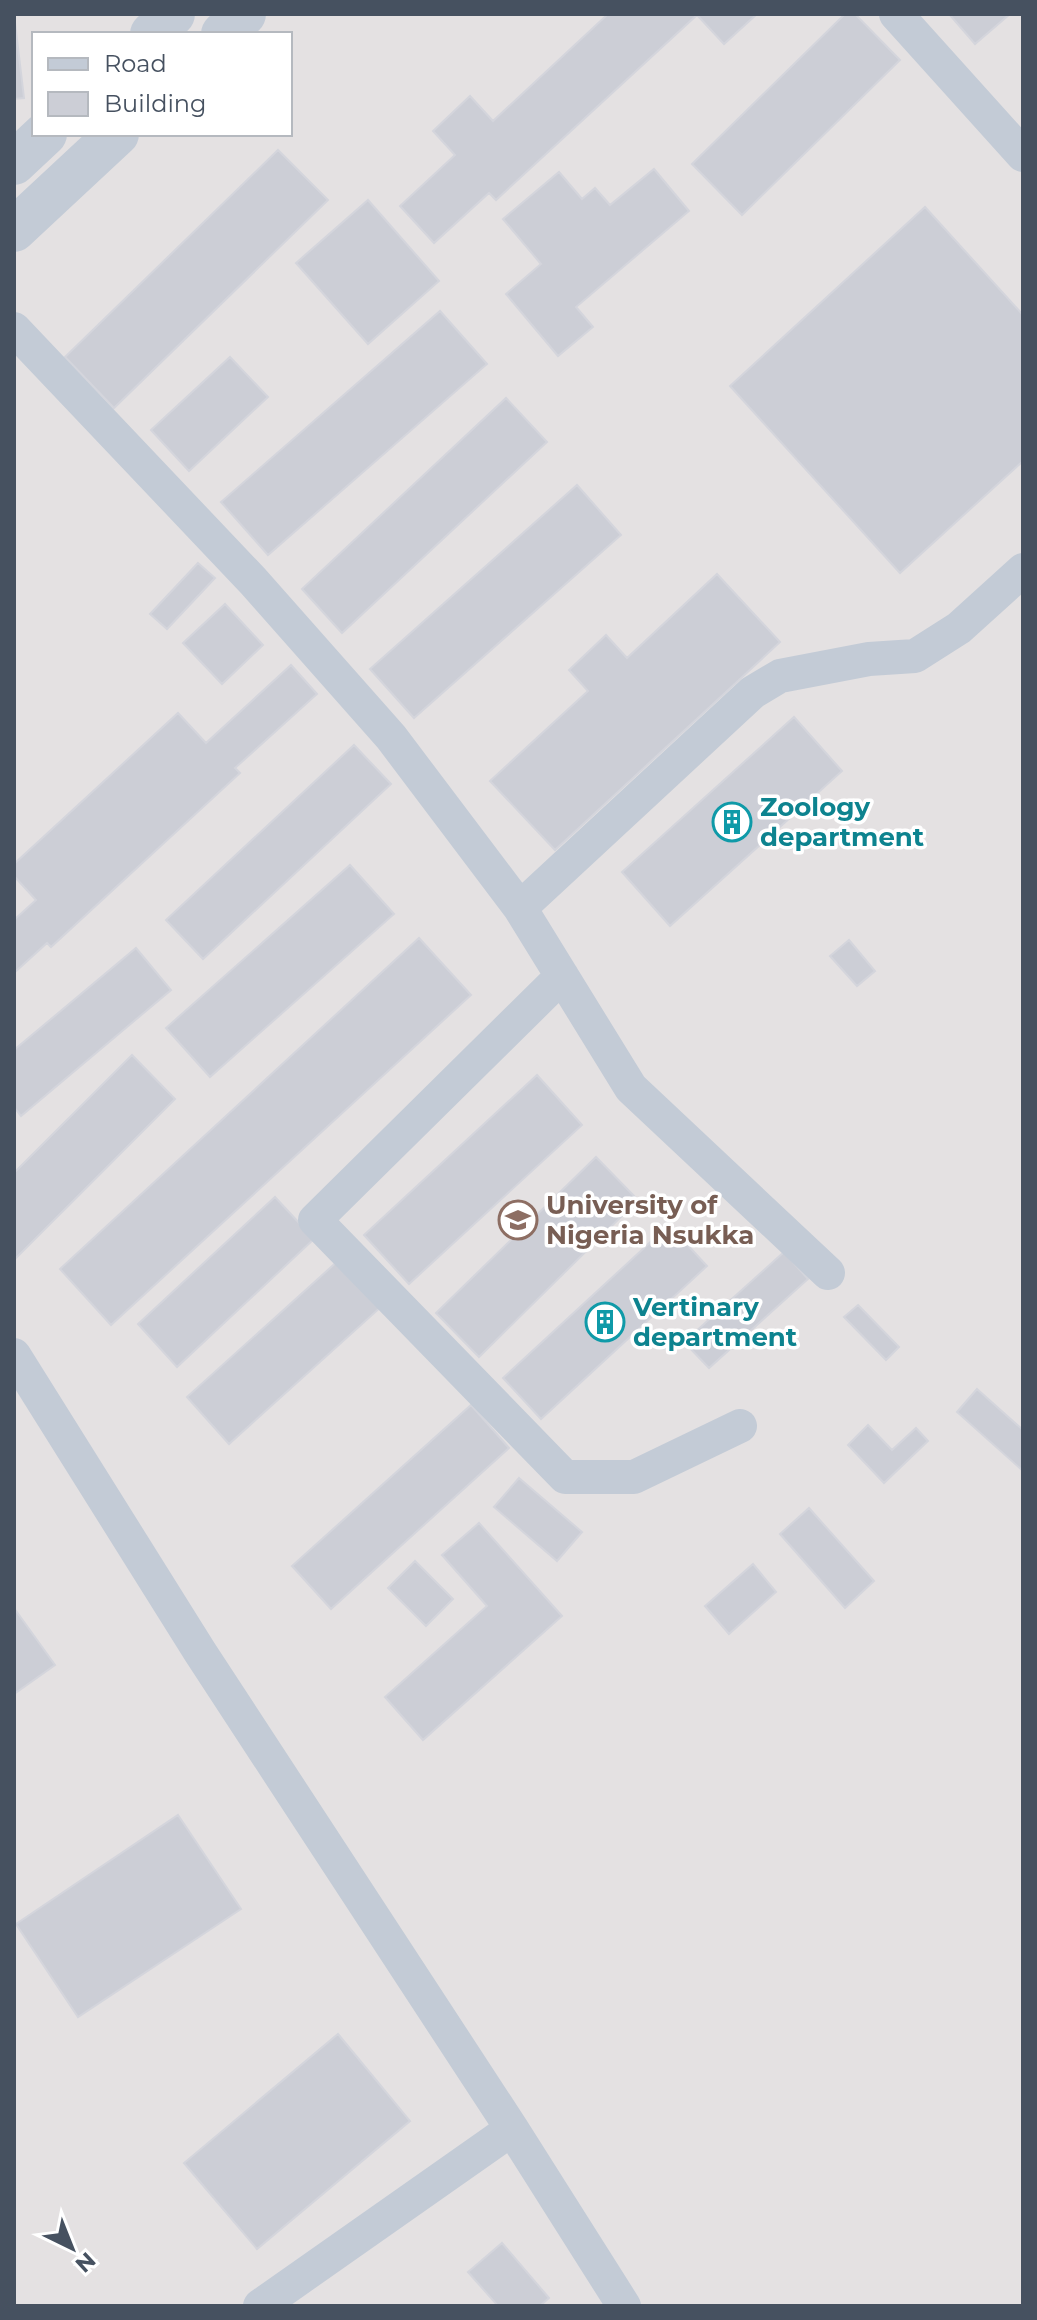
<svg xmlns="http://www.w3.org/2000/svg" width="1037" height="2320" viewBox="0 0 1037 2320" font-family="Montserrat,sans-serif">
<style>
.education{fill:#e4e1e2;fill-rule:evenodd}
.building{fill:#ccced6;stroke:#d4d5dc;stroke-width:2}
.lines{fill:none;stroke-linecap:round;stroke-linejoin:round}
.minor{stroke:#c3cbd6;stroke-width:34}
.tertiary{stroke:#c3cbd6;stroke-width:44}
.labels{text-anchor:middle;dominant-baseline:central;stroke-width:7;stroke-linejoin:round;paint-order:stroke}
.culture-label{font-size:26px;font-weight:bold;fill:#0d838f;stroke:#fff;text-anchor:start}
.education-label{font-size:26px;font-weight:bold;fill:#785e54;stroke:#fff;text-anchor:start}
</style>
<rect width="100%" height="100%" fill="#f3f0f0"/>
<path class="education" d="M 14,14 L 1023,14 L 1023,2306 L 14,2306 ZM 34,34 L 290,34 L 290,134 L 34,134 Z"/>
<path class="building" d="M 14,14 L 24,98 L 14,99 Z
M 608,14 L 757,14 L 724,44 L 697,15 L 496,200 L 489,193 L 434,243 L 400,206 L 455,155 L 433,131 L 470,96 L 493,121 Z
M 845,14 L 855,14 L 900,60 L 742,215 L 692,164 Z
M 949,14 L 1010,14 L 975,44 Z
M 278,150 L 328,200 L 114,408 L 65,357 Z
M 654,169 L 689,211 L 576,307 L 593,327 L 558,356 L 506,294 L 541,264 L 503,219 L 559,172 L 582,199 L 595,188 L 610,205 Z
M 368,200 L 439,281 L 368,344 L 296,263 Z
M 925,207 L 1023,315 L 1023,461 L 900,573 L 730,386 Z
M 440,311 L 487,364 L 268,555 L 221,502 Z
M 230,357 L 268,397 L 189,471 L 151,430 Z
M 506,398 L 547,442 L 342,633 L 302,589 Z
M 577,485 L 621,535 L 414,718 L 370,669 Z
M 198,563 L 215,578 L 167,629 L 150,614 Z
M 717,574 L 780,642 L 555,850 L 490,781 L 588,691 L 569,670 L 606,635 L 627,658 Z
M 225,604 L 263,645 L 222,684 L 183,643 Z
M 291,665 L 317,694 L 235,768 L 240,773 L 51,947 L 47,943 L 14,973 L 14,920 L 36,900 L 14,876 L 14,864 L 178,713 L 206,743 Z
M 794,717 L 842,771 L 670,926 L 622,872 Z
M 354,745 L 391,784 L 203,959 L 166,920 Z
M 350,865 L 394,914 L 210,1077 L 166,1028 Z
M 419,938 L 471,995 L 111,1325 L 60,1269 Z
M 849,940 L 875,971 L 857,986 L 830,956 Z
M 136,948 L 171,990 L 21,1116 L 14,1107 L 14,1050 Z
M 132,1055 L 175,1099 L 14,1260 L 14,1173 Z
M 537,1075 L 582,1125 L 409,1284 L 364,1235 Z
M 596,1157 L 638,1200 L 479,1357 L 436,1313 Z
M 275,1197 L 314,1239 L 177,1367 L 138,1324 Z
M 669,1225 L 707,1266 L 541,1419 L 503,1378 Z
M 784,1252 L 808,1279 L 709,1368 L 684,1342 Z
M 340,1259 L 382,1306 L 229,1444 L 187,1397 Z
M 858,1305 L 899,1347 L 886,1360 L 844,1317 Z
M 977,1389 L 1023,1430 L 1023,1471 L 957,1412 Z
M 471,1405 L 509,1448 L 331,1609 L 292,1566 Z
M 868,1425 L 892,1450 L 916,1428 L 928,1441 L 884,1483 L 848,1445 Z
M 519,1478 L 582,1532 L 557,1561 L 494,1507 Z
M 809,1508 L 874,1581 L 845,1608 L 780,1534 Z
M 479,1523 L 562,1616 L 423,1740 L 385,1697 L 487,1606 L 442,1555 Z
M 415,1561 L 453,1599 L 426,1626 L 388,1588 Z
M 753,1564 L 776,1592 L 729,1634 L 705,1606 Z
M 14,1608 L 55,1665 L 14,1694 Z
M 178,1815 L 241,1909 L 78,2017 L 16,1924 Z
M 338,2034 L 410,2121 L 257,2249 L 184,2163 Z
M 502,2243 L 549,2298 L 540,2306 L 498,2306 L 468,2272 Z"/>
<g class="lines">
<path class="minor" d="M 896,14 L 1023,155
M 14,329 L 253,581 L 391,737 L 520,908 L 631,1088 L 828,1273
M 520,908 L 753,692 L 780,676 L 869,659 L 915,656 L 959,628 L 1023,570
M 562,976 L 315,1220 L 565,1477 L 634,1477 L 740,1426
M 14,1355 L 200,1652 L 512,2129 L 624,2306
M 260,2306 L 512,2129"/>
<path class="tertiary" d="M 152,34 L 173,14
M 223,34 L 244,14
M 14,163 L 45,134
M 14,230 L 117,134"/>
</g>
<defs>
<symbol id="building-ring" viewBox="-11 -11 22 22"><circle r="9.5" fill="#fff" stroke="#0f9aa8" stroke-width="1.5"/><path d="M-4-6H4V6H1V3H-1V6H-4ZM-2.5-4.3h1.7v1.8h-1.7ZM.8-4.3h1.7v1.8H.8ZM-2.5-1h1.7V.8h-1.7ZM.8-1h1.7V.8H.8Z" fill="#0f9aa8"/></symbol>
<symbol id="university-ring" viewBox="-11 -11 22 22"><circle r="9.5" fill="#fff" stroke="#8d6e63" stroke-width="1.5"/><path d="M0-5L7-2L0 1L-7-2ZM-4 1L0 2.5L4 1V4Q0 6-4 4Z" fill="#8d6e63"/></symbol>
</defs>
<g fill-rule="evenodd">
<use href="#building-ring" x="710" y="800" width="44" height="44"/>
<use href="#university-ring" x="496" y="1198" width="44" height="44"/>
<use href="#building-ring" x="583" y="1300" width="44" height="44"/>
</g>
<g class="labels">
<g class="culture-label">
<text x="760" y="807">Zoology<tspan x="760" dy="30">department</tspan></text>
<text x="633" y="1307">Vertinary<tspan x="633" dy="30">department</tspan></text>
</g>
<g class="education-label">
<text x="546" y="1205">University of<tspan x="546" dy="30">Nigeria Nsukka</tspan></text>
</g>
</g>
<rect width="1037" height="2320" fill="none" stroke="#465160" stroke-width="32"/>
<rect x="32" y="32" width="260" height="104" fill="#ffffff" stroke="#b5b9bf" stroke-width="2"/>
<rect x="48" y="58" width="40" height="12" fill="#c3cbd6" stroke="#b5b9bf" stroke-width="2"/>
<text x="104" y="72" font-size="24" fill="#465160">Road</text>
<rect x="48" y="92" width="40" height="24" fill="#ccced6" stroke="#b5b9bf" stroke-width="2"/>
<text x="104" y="112" font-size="24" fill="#465160">Building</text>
<g transform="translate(72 2248) rotate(137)" stroke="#ffffff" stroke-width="6" paint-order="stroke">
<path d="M0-6L14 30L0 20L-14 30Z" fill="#465160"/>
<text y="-12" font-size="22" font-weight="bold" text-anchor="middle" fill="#465160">N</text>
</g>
</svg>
